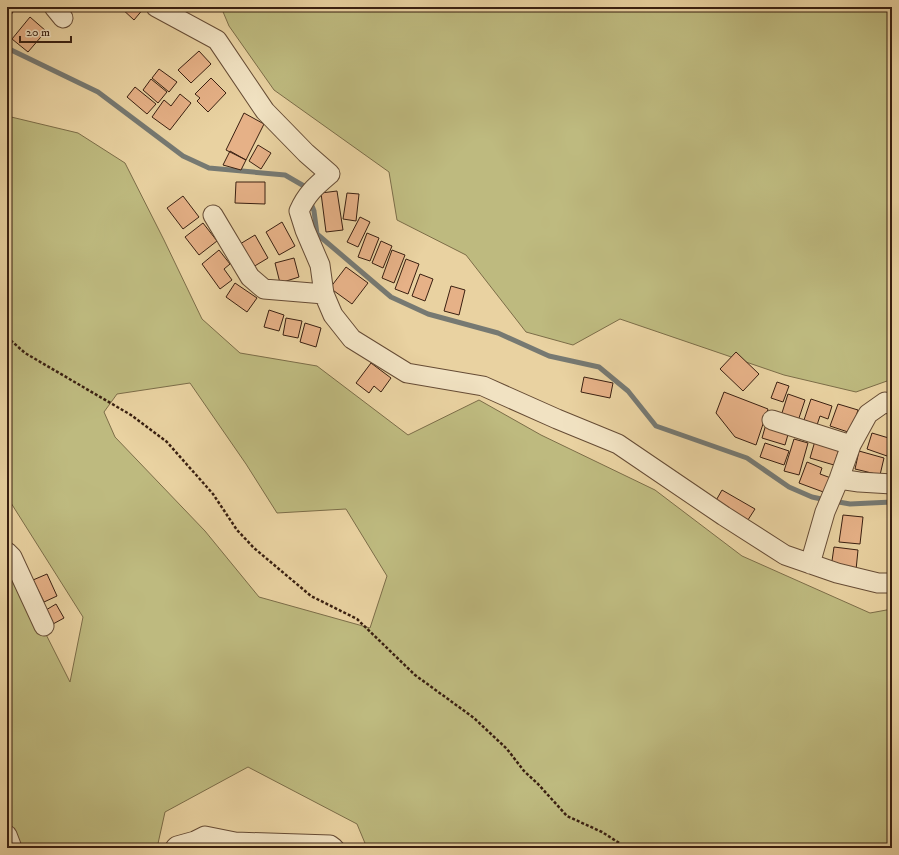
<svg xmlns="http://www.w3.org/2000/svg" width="899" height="855" viewBox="0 0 899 855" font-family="'IM FELL DW Pica',serif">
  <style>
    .green { fill: #beba7f; stroke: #7c6d48; fill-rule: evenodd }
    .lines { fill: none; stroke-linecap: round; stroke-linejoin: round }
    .stream { stroke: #767972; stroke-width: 5 }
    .building { fill: #e6b187; stroke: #3a2011 }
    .minor-casing { stroke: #664c35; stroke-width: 21 }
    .path { stroke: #3a2011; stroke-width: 2.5; stroke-dasharray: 3 2; stroke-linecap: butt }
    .minor { stroke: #f1e2c2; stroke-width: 19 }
  </style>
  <rect width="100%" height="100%" fill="#e9d2a1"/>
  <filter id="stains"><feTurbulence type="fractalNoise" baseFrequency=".005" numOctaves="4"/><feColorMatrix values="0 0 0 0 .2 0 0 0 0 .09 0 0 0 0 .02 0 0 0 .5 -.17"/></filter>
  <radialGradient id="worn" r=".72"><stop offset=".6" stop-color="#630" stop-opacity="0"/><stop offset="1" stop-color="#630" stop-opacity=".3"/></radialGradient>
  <path class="green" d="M221 7H892V383L887 381 856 392 784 375 620 319 573 345 526 332 466 255 397 220 389 172 274 90 229 26Z
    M7 116 78 133 125 163 164 240 202 319 240 353 317 366 408 435 479 400 541 435 655 490 742 556 870 613 892 609V848H367L357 824 248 767 165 812 157 848H7V562L11 565 70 682 83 617 11 503 7 499ZM190 383 246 464 277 513 346 509 387 576 370 628 259 597 205 531 115 437 104 412 117 394Z"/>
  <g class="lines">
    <path class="stream" d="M7 48 98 92 183 156 209 168 285 175 304 186 306 190
      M310 201 314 211 317 234 391 297 428 314 498 333 549 356 599 367 628 391 656 426 747 458 789 487 812 497 826 500
      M833 501 850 504 892 502"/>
  </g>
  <path class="building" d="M7 7 13 12 7 20Z
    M120 7H142L144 8 134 20Z
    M30 17 46 31 28 52 12 39Z
    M199 51 211 64 191 83 178 70Z
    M159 69 177 82 169 92 152 78Z
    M211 78 226 93 208 112 197 101 200 98 195 94Z
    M151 79 167 92 158 103 143 90Z
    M135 87 156 104 147 114 127 97Z
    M180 94 191 103 170 130 152 117 164 100 171 106Z
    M244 113 264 124 246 160 226 150Z
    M258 145 271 153 261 169 249 161Z
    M230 151 246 160 241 170 223 165Z
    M236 182H265V204L235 203Z
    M337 191 343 230 326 232 321 193Z
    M347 193 359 194 356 221 343 219Z
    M183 196 199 217 183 229 167 208Z
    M360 217 370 222 358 247 347 242Z
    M282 222 295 246 279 255 266 232Z
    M203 223 217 241 199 255 185 237Z
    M367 233 379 238 370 261 358 257Z
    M255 235 268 258 253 267 240 244Z
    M381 241 392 246 383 268 372 263Z
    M219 250 230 264 224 269 232 280 220 289 202 264Z
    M392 250 405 255 394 283 382 278Z
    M294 258 299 277 280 283 275 263Z
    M406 259 419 264 408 294 395 289Z
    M346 267 368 283 352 304 330 288Z
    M420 274 433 279 425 301 412 296Z
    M235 283 257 298 247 312 226 297Z
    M451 286 465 290 459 315 444 311Z
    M269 310 284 315 279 331 264 327Z
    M286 318 302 321 298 338 283 335Z
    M305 323 321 328 316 347 300 342Z
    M736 352 759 374 743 391 720 369Z
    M371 363 391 378 381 392 374 386 369 393 356 383Z
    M584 377 613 383 610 398 581 392Z
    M777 382 789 386 783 402 771 398Z
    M724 392 768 409 756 445 735 437 716 413Z
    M788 394 805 400 798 421 781 416Z
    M811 399 832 406 828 419 820 416 817 425 804 420Z
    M838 404 858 410 851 433 830 426Z
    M766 424 789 431 785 445 762 438Z
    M872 433 892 439 887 456 867 449Z
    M794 439 808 443 799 475 784 471Z
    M815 441 839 449 834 465 810 458Z
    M765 443 789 451 784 465 760 457Z
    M859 451 884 458 880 475 855 469Z
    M807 462 822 468 820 474 831 478 826 493 799 483Z
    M722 490 755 509 746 523 714 504Z
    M843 515 863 517 860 544 839 542Z
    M834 547 858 550 856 570 831 568Z
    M47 574 57 596 44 602 33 580Z
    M56 604 64 618 53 624 46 610Z"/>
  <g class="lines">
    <defs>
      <path id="minor" d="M54 7 63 18
        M156 7 217 40 265 111 306 153 330 174C316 186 307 193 299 211L305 230 320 265 324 294 333 315 352 339 407 373 483 386 557 419 618 444 724 516 785 555 837 573 878 583H892
        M213 215 250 277 264 289 324 294
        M772 420 851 445
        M839 479 859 482 892 484
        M7 552 12 557 44 626
        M810 564 825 512 839 479 851 445 868 414 885 402 892 405
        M7 835 12 848
        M175 848 177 846 195 841 205 836 235 842 330 845 334 848"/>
    </defs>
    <use href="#minor" class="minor-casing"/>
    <path class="path" d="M7 337 25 353 131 415 167 442 213 494 237 530 254 548 311 596 357 619 415 675 474 718 507 749 524 771 538 784 567 816 602 832 627 848"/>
    <use href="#minor" class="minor"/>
  </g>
  <rect width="899" height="855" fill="none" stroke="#e9d2a1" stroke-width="24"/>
  <rect x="8" y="8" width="883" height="839" fill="none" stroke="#3a2011" stroke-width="2"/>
  <rect x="12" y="12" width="875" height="831" fill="none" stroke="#3a2011"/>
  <path d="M20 36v6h51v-6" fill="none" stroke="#3a2011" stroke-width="2"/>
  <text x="26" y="36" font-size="12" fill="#3a2011" stroke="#f1e2c2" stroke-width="3" paint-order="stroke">20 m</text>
  <rect width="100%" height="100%" filter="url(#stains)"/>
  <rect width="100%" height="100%" fill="url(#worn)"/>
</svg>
